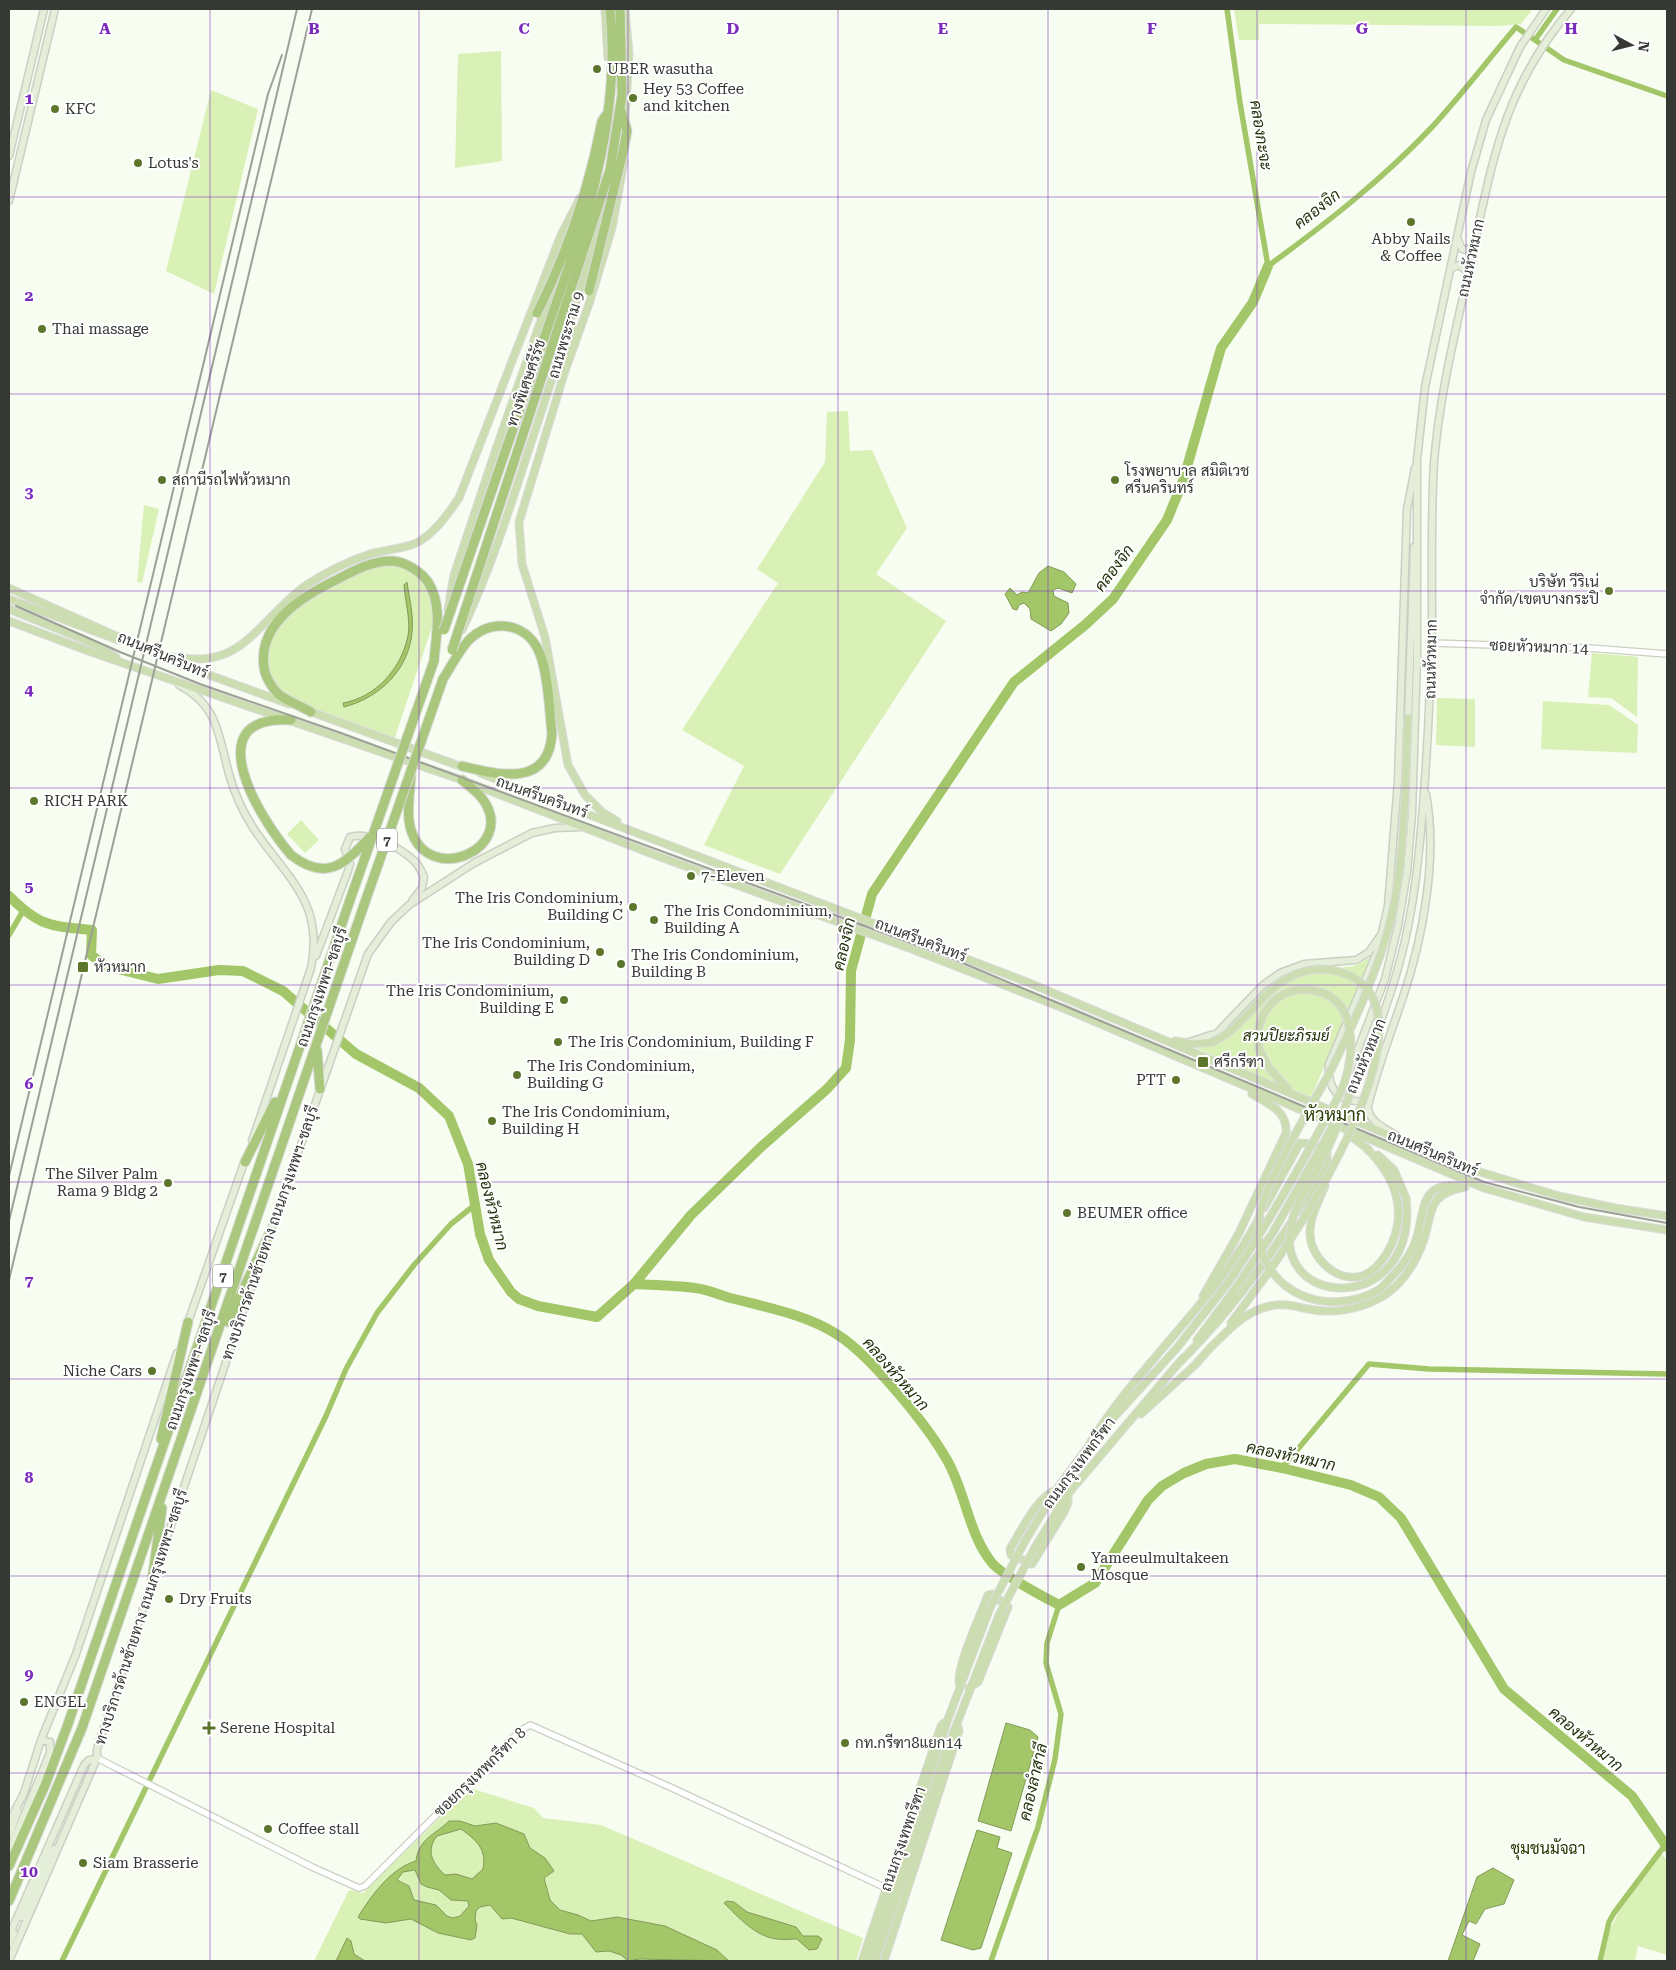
<svg xmlns="http://www.w3.org/2000/svg" width="1676" height="1970" viewBox="0 0 1676 1970" font-family="'Roboto Serif',Sarabun,serif">
  <style>
    .green { fill: #d9f1b7 }
    .water { fill: #a2c668; stroke: #829b58; fill-rule: evenodd }
    .lines { fill: none; stroke-linecap: round; stroke-linejoin: round }
    .canal { stroke: #a2c668; stroke-width: 5.5 }
    .river { stroke: #a2c668; stroke-width: 10 }
    .tertiary-casing { stroke: #cad0c4; stroke-width: 8 }
    .secondary-casing { stroke: #cad0c4; stroke-width: 9 }
    .primary-casing { stroke: #dbdbda; stroke-width: 9 }
    .motorway-casing { stroke: #dbdbda; stroke-width: 11 }
    .tertiary { stroke: #fff; stroke-width: 5.5 }
    .secondary { stroke: #e5eed8; stroke-width: 6 }
    .primary { stroke: #cbddb1; stroke-width: 7 }
    .motorway { stroke: #a9c77d; stroke-width: 9 }
    .rail { stroke: #9ca097; stroke-width: 2 }
    .primary-bridge-casing { stroke: #dbdbda; stroke-width: 9; stroke-linecap: butt }
    .motorway-bridge-casing { stroke: #dbdbda; stroke-width: 11; stroke-linecap: butt }
    .primary-bridge { stroke: #cbddb1; stroke-width: 7 }
    .motorway-bridge { stroke: #a9c77d; stroke-width: 9 }
    .grid { fill: none; stroke: #7b2cbf; stroke-width: 1; stroke-opacity: 0.55 }
    .poi-dot { fill: #5c772b; stroke: #fff; stroke-width: 2 }
    .labels { text-anchor: middle; dominant-baseline: central; stroke-width: 4; stroke-linejoin: round; paint-order: stroke }
    .shield { fill: #fff; stroke: #727471; stroke-width: 1 }
    .shield-label { font-size: 14px; font-weight: bold; fill: #363834 }
    .poi-label { font-size: 15px; fill: #363834; stroke: #fff; text-anchor: start }
    .street-label { font-size: 15px; fill: #363834; stroke: #fff }
    .park-label { font-size: 15px; font-style: italic; fill: #223008; stroke: #fff }
    .water-label { font-size: 16px; font-style: italic; fill: #24320b; stroke: #fff }
    .neighbourhood-label { font-size: 16px; fill: #283901; stroke: #fff }
    .quarter-label { font-size: 18px; fill: #283901; stroke: #fff }
    .grid-label { font-size: 16px; text-anchor: middle; font-weight: bold; fill: #7b2cbf; stroke: #fff; stroke-width: 4; stroke-linejoin: round; paint-order: stroke }
  </style>
  <rect width="100%" height="100%" fill="#f7fdf0"/>
  <path class="green" d="M1234 9H1533L1521 24 1497 26 1259 24V40H1239Z
    M501 51 502 161 455 168 458 54Z
    M211 90 258 109 214 294 166 271Z
    M848 411 850 451 872 450 907 528 876 574 946 621 780 874 704 845 744 766 682 730 778 583 757 569 825 462 827 412Z
    M144 505 159 509 142 583 137 582Z
    M393 561 428 582 437 612 393 743 280 695 262 658 271 629 315 590 360 568Z
    M1592 653 1638 657 1637 717 1611 698 1588 697Z
    M1437 698 1475 699V747L1436 745Z
    M1543 701 1609 705 1638 725 1637 753 1541 749Z
    M301 820 319 840 305 853 287 834Z
    M1370 957 1353 1002 1310 1099 1196 1048 1195 1042C1230 1038 1246 1002 1272 982 1297 964 1325 971 1353 966 1359 965 1365 960 1370 957Z
    M470 1788 534 1808 543 1818 601 1825 863 1938 856 1961H314L349 1890 363 1893Z
    M1661 1853 1667 1860V1955L1638 1946 1635 1961H1603L1609 1932 1619 1911Z"/>
  <path class="water" d="M1048 566 1064 572 1076 584 1072 593 1058 588 1053 590 1054 596 1068 603 1069 613 1061 624 1051 631 1031 619 1030 609 1024 603 1019 605 1017 610 1013 609 1005 594 1010 588 1017 595 1022 592 1028 593 1039 573Z
    M407 582C409 597 414 616 412 632 409 670 379 698 344 707L343 703C376 697 401 669 408 636 411 621 405 601 404 585Z
    M1006 1723 1030 1730 1038 1737 1011 1831 978 1821Z
    M449 1821H460L475 1826 496 1823 524 1834 530 1848 545 1858 554 1871 544 1878 550 1900 560 1910 578 1915 591 1921 617 1917 665 1926 717 1950 729 1961 640 1959 628 1961 621 1955 609 1951 596 1952 582 1934H570L511 1918 502 1919 490 1905 480 1907 476 1911 475 1920 477 1925 475 1938 471 1940 438 1933 411 1919 386 1923 360 1919 358 1917C371 1896 391 1868 416 1861 419 1838 435 1835 449 1821ZM461 1829C476 1840 487 1849 483 1869L472 1879 456 1874 445 1875C433 1864 425 1851 437 1836ZM415 1870 421 1884 427 1887 439 1890 451 1900 468 1901 469 1906 460 1916 453 1918 447 1916 436 1905 414 1900 409 1886 397 1880 403 1872Z
    M977 1830 1000 1837 997 1848 1012 1853 981 1948 973 1950 941 1940Z
    M1493 1868 1514 1880 1504 1904 1485 1909 1476 1924 1469 1921 1462 1935 1480 1944 1473 1961H1448L1477 1877Z
    M727 1901 734 1902 747 1912 796 1927 803 1936H818L822 1939 817 1949 809 1950 797 1939C790 1939 784 1940 777 1939 756 1937 738 1917 724 1903Z
    M347 1938 351 1941 354 1954 365 1961H336Z"/>
  <g class="lines">
    <path class="canal" d="M1227 9 1240 103 1268 266C1327 223 1383 179 1433 126 1462 94 1488 60 1516 27L1564 60 1667 96
      M1535 40 1557 9
      M9 935 23 911
      M1282 1468 1369 1364 1429 1369 1667 1374
      M62 1961 326 1416 346 1369 377 1313 414 1265 451 1224 476 1204
      M991 1961 1038 1827 1055 1759 1061 1714 1046 1663 1047 1643 1059 1605
      M1600 1961 1609 1922 1614 1913 1665 1845"/>
    <path class="river" d="M9 896C40 927 51 926 92 930L91 955 106 966 158 979 219 970 243 971 283 991 356 1054 419 1088 449 1116 468 1164 480 1234 489 1260 511 1292 519 1299 538 1306 597 1317 634 1284 691 1215 761 1147 827 1089 846 1068 850 1040 851 971 872 894 1014 682 1085 625 1113 599 1167 520 1183 481 1221 348 1253 302 1268 266
      M634 1284C654 1285 675 1285 695 1288 706 1289 717 1294 727 1297 764 1307 806 1314 838 1335 871 1356 927 1425 947 1460 966 1493 968 1533 992 1563 1002 1575 1044 1597 1059 1605L1095 1583 1148 1500 1162 1486 1184 1473 1206 1464 1235 1459 1282 1468 1351 1485 1379 1497 1401 1518 1504 1689 1632 1796 1667 1847"/>
    <defs>
      <path id="tertiary" d="M1431 643 1589 648 1667 654
        M97 1758 312 1867 359 1888 365 1886 520 1731 530 1725 670 1787 886 1888"/>
      <path id="secondary" d="M9 156 44 9
        M9 201 55 9
        M1458 240 1462 249 1466 250 1474 246
        M1450 269 1459 265 1469 273
        M179 685C219 706 218 735 229 774 234 792 242 810 252 826 270 855 298 880 309 912 315 931 315 949 311 968L252 1141
        M1408 718 1414 547
        M316 956 348 871 350 864 345 849 350 837C367 831 398 847 411 858 418 863 421 870 424 877L422 888 412 901
        M1186 1043 1217 1033 1262 986 1280 973 1304 964 1356 960 1369 952 1380 936
        M1350 1070 1385 979 1398 926 1407 872 1412 814 1417 661V460L1425 387 1471 172 1486 120 1520 47 1546 9
        M1371 1093 1363 1101C1338 1103 1327 1088 1329 1064L1378 950 1388 906 1398 780 1407 509 1415 468
        M1350 1094C1371 1049 1389 1004 1401 957 1414 908 1419 857 1423 806 1428 742 1431 679 1432 615 1432 564 1431 513 1434 462 1440 389 1459 318 1474 246 1494 152 1507 84 1571 9
        M1397 1136C1385 1128 1368 1122 1368 1106 1377 1069 1391 1033 1403 997 1423 938 1438 856 1426 794
        M268 1238 368 954 391 922 409 905 474 863 532 833 555 828 581 827
        M187 1325 245 1160
        M157 1567 259 1264
        M9 1822 24 1793 41 1740 76 1654 177 1353
        M9 1836 18 1811
        M9 1852 50 1753V1742L41 1740
        M22 1917 54 1849
        M9 1936 84 1765 89 1760 97 1758
        M9 1945 14 1933
        M9 1961 97 1758V1749L153 1579"/>
      <path id="primary" d="M605 9 608 58
        M625 121 629 54 625 9
        M568 356 573 327
        M9 588 179 664 289 704
        M9 599 118 640
        M9 609 85 640 116 657
        M448 610 454 575 495 452 541 320 568 254
        M9 621 91 652 462 780 655 855 909 948 1063 1008 1484 1188 1584 1217 1667 1230
        M462 630C489 573 508 514 527 455 556 369 582 283 608 197
        M171 657C190 660 210 661 227 653 256 640 280 602 308 584 327 572 349 561 370 554 384 550 401 549 414 544 434 535 447 515 459 498L561 235 580 198
        M306 710 465 768
        M480 773 1027 982 1467 1168 1559 1196 1615 1208 1667 1216
        M617 821 602 812 585 795 568 765 545 637 522 564 519 522 565 371 590 301 612 228 624 161
        M1175 1041 1192 1044 1212 1042
        M1259 1049 1269 1068 1288 1089
        M1348 1134 1369 1150
        M1378 1155 1394 1170 1406 1198
        M1325 1186C1319 1200 1310 1216 1310 1233 1310 1257 1336 1283 1362 1276 1373 1272 1381 1263 1387 1253 1410 1214 1396 1176 1365 1147
        M1264 1208 1300 1143 1313 1144 1327 1151V1165L1297 1212
        M1379 1290C1393 1276 1406 1263 1414 1245 1426 1218 1416 1178 1462 1187
        M1203 1296 1239 1233 1286 1133C1288 1111 1268 1104 1252 1094
        M1231 1323 1265 1277
        M1197 1340 1233 1292
        M1209 1349C1225 1334 1239 1317 1260 1309 1286 1299 1300 1310 1324 1311 1346 1312 1372 1305 1389 1292 1404 1281 1417 1260 1423 1242 1434 1211 1425 1195 1465 1187
        M1181 1361C1223 1319 1260 1271 1292 1221
        M1141 1414 1195 1365 1211 1347
        M1107 1425 1176 1349 1225 1287
        M1090 1443C1140 1363 1215 1302 1259 1218
        M1056 1490C1038 1495 1020 1533 1010 1549L1011 1555 1032 1564 1064 1512 1068 1503V1496
        M1025 1541 1056 1490 1093 1440
        M1034 1549 1067 1495 1183 1358
        M960 1686C953 1673 982 1612 988 1595L992 1594 1008 1607 978 1682 969 1688
        M862 1961 941 1726 944 1723
        M869 1961 948 1719 990 1608
        M875 1961 946 1752 999 1615
        M884 1961 959 1731 957 1723"/>
      <path id="motorway" d="M443 679C451 667 460 648 471 638 496 616 531 625 541 657 549 680 549 709 552 733 549 788 498 775 462 766
        M311 712C302 707 290 702 281 696 273 690 265 677 264 667 258 624 301 597 336 580 353 571 373 560 393 561 406 562 421 572 428 582 443 605 436 636 434 661
        M291 720C195 714 260 819 291 855
        M411 775C410 792 406 814 411 830 429 887 516 849 484 801 479 793 469 786 462 780
        M317 1050 320 1089
        M245 1162 275 1102
        M228 1322 269 1234
        M161 1439 188 1322
        M152 1581 162 1508
        M9 1866 46 1783 68 1724 350 900
        M9 1901 82 1728 364 905"/>
    </defs>
    <use href="#tertiary" class="tertiary-casing"/>
    <use href="#secondary" class="secondary-casing"/>
    <use href="#primary" class="primary-casing"/>
    <use href="#motorway" class="motorway-casing"/>
    <use href="#tertiary" class="tertiary"/>
    <use href="#secondary" class="secondary"/>
    <use href="#primary" class="primary"/>
    <use href="#motorway" class="motorway"/>
    <path class="rail" d="M16 606 120 652 200 684 341 733 946 956 1484 1182 1579 1207 1667 1223
      M9 1176 268 94 282 55
      M9 1221 297 9
      M9 1280 312 9"/>
    <defs>
      <path id="primary-bridge" d="M1212 1042C1251 1025 1265 977 1311 970 1329 967 1348 972 1361 983 1425 1036 1300 1228 1265 1277
        M1350 1094C1341 1118 1332 1142 1320 1164 1310 1184 1295 1204 1291 1226 1274 1311 1419 1315 1406 1198
        M1225 1287C1257 1241 1285 1193 1312 1144 1322 1125 1336 1104 1344 1084 1355 1053 1357 999 1316 991 1300 987 1282 991 1271 1004 1259 1017 1256 1032 1259 1049
        M1379 1290C1328 1318 1263 1295 1258 1232 1255 1192 1315 1103 1334 1064 1352 1027 1369 989 1382 950 1407 876 1404 794 1408 718
        M1233 1292 1272 1234 1332 1128
        M990 1608 1025 1541
        M999 1615 1034 1549"/>
      <path id="motorway-bridge" d="M589 291 622 156 627 131 622 113
        M537 313C568 252 589 188 602 121L607 114
        M444 630 588 210C606 143 617 78 610 9
        M452 650 610 170 622 95 620 9
        M291 855C326 882 344 865 370 837
        M350 900 434 661
        M364 905 443 679"/>
    </defs>
    <use href="#primary-bridge" class="primary-bridge-casing"/>
    <use href="#motorway-bridge" class="motorway-bridge-casing"/>
    <use href="#primary-bridge" class="primary-bridge"/>
    <use href="#motorway-bridge" class="motorway-bridge"/>
  </g>
  <path class="grid" d="M210 9V1961M419 9V1961M628 9V1961M838 9V1961M1048 9V1961M1257 9V1961M1466 9V1961M9 197H1667M9 394H1667M9 591H1667M9 788H1667M9 985H1667M9 1182H1667M9 1379H1667M9 1576H1667M9 1773H1667"/>
  <g class="poi-dot">
    <circle cx="597" cy="69" r="5"/>
    <circle cx="633" cy="98" r="5"/>
    <circle cx="55" cy="109" r="5"/>
    <circle cx="138" cy="163" r="5"/>
    <circle cx="1411" cy="222" r="5"/>
    <circle cx="42" cy="329" r="5"/>
    <circle cx="162" cy="480" r="5"/>
    <circle cx="1115" cy="480" r="5"/>
    <circle cx="1609" cy="591" r="5"/>
    <circle cx="34" cy="801" r="5"/>
    <circle cx="691" cy="876" r="5"/>
    <circle cx="633" cy="907" r="5"/>
    <circle cx="654" cy="920" r="5"/>
    <circle cx="600" cy="952" r="5"/>
    <circle cx="621" cy="964" r="5"/>
    <rect x="77" y="961" width="12" height="12" rx="2.5"/>
    <circle cx="564" cy="1000" r="5"/>
    <circle cx="558" cy="1042" r="5"/>
    <rect x="1197" y="1056" width="12" height="12" rx="2.5"/>
    <circle cx="517" cy="1075" r="5"/>
    <circle cx="1176" cy="1080" r="5"/>
    <circle cx="492" cy="1121" r="5"/>
    <circle cx="168" cy="1183" r="5"/>
    <circle cx="1067" cy="1213" r="5"/>
    <circle cx="152" cy="1371" r="5"/>
    <circle cx="1081" cy="1567" r="5"/>
    <circle cx="169" cy="1599" r="5"/>
    <circle cx="24" cy="1702" r="5"/>
    <path d="M206.5 1720.5h5v5h5v5h-5v5h-5v-5h-5v-5h5z"/>
    <circle cx="845" cy="1743" r="5"/>
    <circle cx="268" cy="1829" r="5"/>
    <circle cx="83" cy="1863" r="5"/>
  </g>
  <g class="labels">
    <g class="shield">
      <rect x="377" y="828.5" width="20" height="23" rx="4"/>
      <rect x="213" y="1264.5" width="20" height="23" rx="4"/>
    </g>
    <g class="shield-label">
      <text x="387" y="840">7</text>
      <text x="223" y="1276">7</text>
    </g>
    <g class="poi-label">
      <text x="607" y="69">UBER wasutha</text>
      <text x="643" y="89">Hey 53 Coffee<tspan x="643" dy="17">and kitchen</tspan></text>
      <text x="65" y="109">KFC</text>
      <text x="148" y="163">Lotus's</text>
      <text x="1411" y="239" text-anchor="middle">Abby Nails<tspan x="1411" dy="17">&amp; Coffee</tspan></text>
      <text x="52" y="329">Thai massage</text>
      <text x="1125" y="471">โรงพยาบาล สมิติเวช<tspan x="1125" dy="17">ศรีนครินทร์</tspan></text>
      <text x="172" y="480">สถานีรถไฟหัวหมาก</text>
      <text x="1599" y="582" text-anchor="end">บริษัท วีริเน่<tspan x="1599" dy="17">จำกัด/เขตบางกระปิ</tspan></text>
      <text x="44" y="801">RICH PARK</text>
      <text x="701" y="876">7-Eleven</text>
      <text x="623" y="898" text-anchor="end">The Iris Condominium,<tspan x="623" dy="17">Building C</tspan></text>
      <text x="664" y="911">The Iris Condominium,<tspan x="664" dy="17">Building A</tspan></text>
      <text x="590" y="943" text-anchor="end">The Iris Condominium,<tspan x="590" dy="17">Building D</tspan></text>
      <text x="631" y="955">The Iris Condominium,<tspan x="631" dy="17">Building B</tspan></text>
      <text x="94" y="967">หัวหมาก</text>
      <text x="554" y="991" text-anchor="end">The Iris Condominium,<tspan x="554" dy="17">Building E</tspan></text>
      <text x="568" y="1042">The Iris Condominium, Building F</text>
      <text x="1214" y="1062">ศรีกรีฑา</text>
      <text x="527" y="1066">The Iris Condominium,<tspan x="527" dy="17">Building G</tspan></text>
      <text x="1166" y="1080" text-anchor="end">PTT</text>
      <text x="502" y="1112">The Iris Condominium,<tspan x="502" dy="17">Building H</tspan></text>
      <text x="158" y="1174" text-anchor="end">The Silver Palm<tspan x="158" dy="17">Rama 9 Bldg 2</tspan></text>
      <text x="1077" y="1213">BEUMER office</text>
      <text x="142" y="1371" text-anchor="end">Niche Cars</text>
      <text x="1091" y="1558">Yameeulmultakeen<tspan x="1091" dy="17">Mosque</tspan></text>
      <text x="179" y="1599">Dry Fruits</text>
      <text x="34" y="1702">ENGEL</text>
      <text x="220" y="1728">Serene Hospital</text>
      <text x="855" y="1743">กท.กรีฑา8แยก14</text>
      <text x="278" y="1829">Coffee stall</text>
      <text x="93" y="1863">Siam Brasserie</text>
    </g>
    <g class="street-label">
      <text transform="translate(1471 258) rotate(-78)">ถนนหัวหมาก</text>
      <text transform="translate(566 335) rotate(-73)">ถนนพระราม 9</text>
      <text transform="translate(526 383) rotate(-71)">ทางพิเศษศรีรัช</text>
      <text transform="translate(1539 647) rotate(2)">ซอยหัวหมาก 14</text>
      <text transform="translate(163 655) rotate(23)">ถนนศรีนครินทร์</text>
      <text transform="translate(1431 659) rotate(-89)">ถนนหัวหมาก</text>
      <text transform="translate(542 797) rotate(20)">ถนนศรีนครินทร์</text>
      <text transform="translate(921 940) rotate(21)">ถนนศรีนครินทร์</text>
      <text transform="translate(322 987) rotate(-71)">ถนนกรุงเทพฯ-ชลบุรี</text>
      <text transform="translate(1366 1056) rotate(-67)">ถนนหัวหมาก</text>
      <text transform="translate(1433 1153) rotate(23)">ถนนศรีนครินทร์</text>
      <text transform="translate(270 1233) rotate(-71)">ทางบริการด้านซ้ายทาง ถนนกรุงเทพฯ-ชลบุรี</text>
      <text transform="translate(191 1370) rotate(-71)">ถนนกรุงเทพฯ-ชลบุรี</text>
      <text transform="translate(1079 1463) rotate(-53)">ถนนกรุงเทพกรีฑา</text>
      <text transform="translate(141 1617) rotate(-72)">ทางบริการด้านซ้ายทาง ถนนกรุงเทพฯ-ชลบุรี</text>
      <text transform="translate(480 1772) rotate(-44)">ซอยกรุงเทพกรีฑา 8</text>
      <text transform="translate(903 1839) rotate(-71)">ถนนกรุงเทพกรีฑา</text>
    </g>
    <g class="park-label">
      <text x="1286" y="1036">สวนปิยะภิรมย์</text>
    </g>
    <g class="water-label">
      <text transform="translate(1261 135) rotate(81)">คลองกะจะ</text>
      <text transform="translate(1317 209) rotate(-38)">คลองจิก</text>
      <text transform="translate(1114 568) rotate(-53)">คลองจิก</text>
      <text transform="translate(844 944) rotate(-77)">คลองจิก</text>
      <text transform="translate(492 1206) rotate(76)">คลองหัวหมาก</text>
      <text transform="translate(896 1374) rotate(49)">คลองหัวหมาก</text>
      <text transform="translate(1291 1456) rotate(12)">คลองหัวหมาก</text>
      <text transform="translate(1586 1739) rotate(40)">คลองหัวหมาก</text>
      <text transform="translate(1033 1782) rotate(-77)">คลองลำสาลี</text>
    </g>
    <g class="neighbourhood-label">
      <text x="1548" y="1848">ชุมชนมัจฉา</text>
    </g>
    <g class="quarter-label">
      <text x="1335" y="1114">หัวหมาก</text>
    </g>
  </g>
  <g class="grid-label">
    <text x="105" y="34">A</text>
    <text x="314" y="34">B</text>
    <text x="524" y="34">C</text>
    <text x="733" y="34">D</text>
    <text x="943" y="34">E</text>
    <text x="1152" y="34">F</text>
    <text x="1362" y="34">G</text>
    <text x="1571" y="34">H</text>
    <text x="29" y="104">1</text>
    <text x="29" y="301">2</text>
    <text x="29" y="498">3</text>
    <text x="29" y="695">4</text>
    <text x="29" y="892">5</text>
    <text x="29" y="1089">6</text>
    <text x="29" y="1286">7</text>
    <text x="29" y="1483">8</text>
    <text x="29" y="1680">9</text>
    <text x="29" y="1877">10</text>
  </g>
  <rect width="1676" height="1970" fill="none" stroke="#363834" stroke-width="20"/>
  <g transform="translate(1631 45) rotate(97)" stroke="#ffffff" stroke-width="4" paint-order="stroke">
  <path d="M0-4L9 19L0 12L-9 19Z" fill="#363834"/>
  <text y="-8" font-size="14" font-weight="bold" text-anchor="middle" fill="#363834">N</text>
  </g>
</svg>
